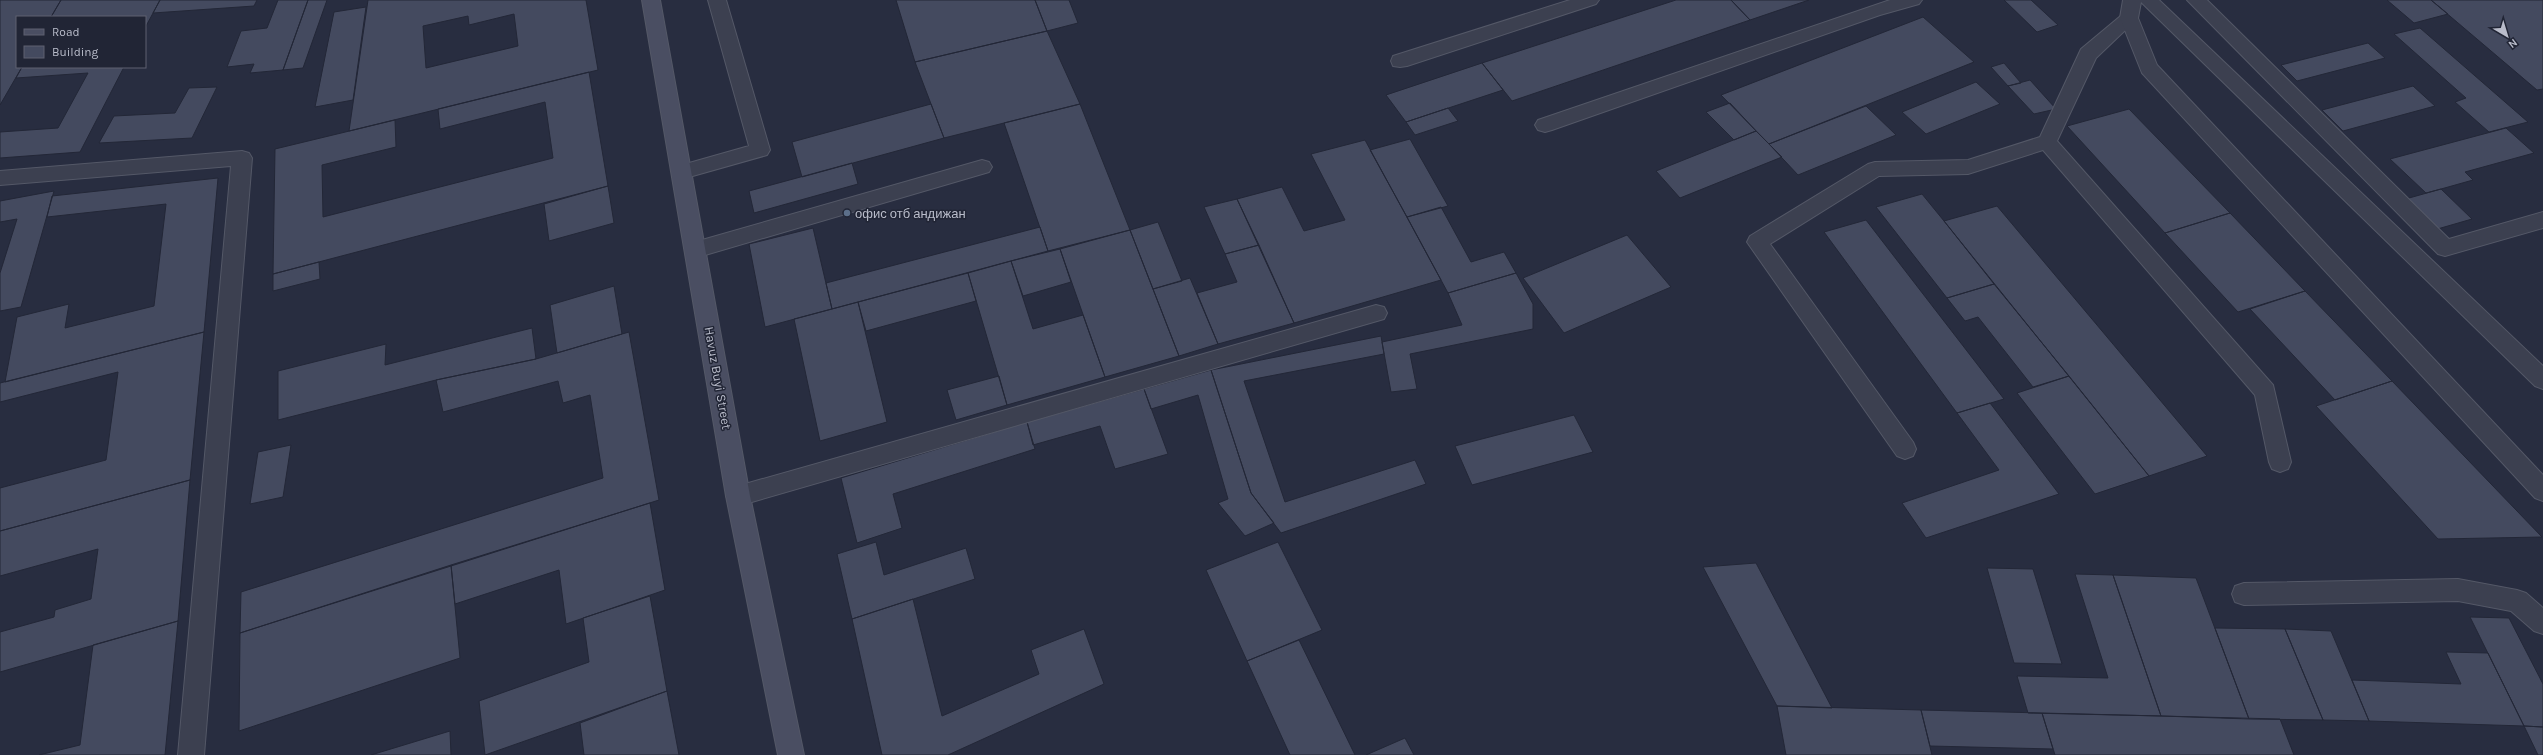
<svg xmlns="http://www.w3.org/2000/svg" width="2543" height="755" viewBox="0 0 2543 755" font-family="Karla,sans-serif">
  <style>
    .building { fill: #444a5f; stroke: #232737; fill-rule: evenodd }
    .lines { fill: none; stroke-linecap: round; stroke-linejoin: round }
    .lane-casing { stroke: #545867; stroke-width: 2 }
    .street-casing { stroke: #545867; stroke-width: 2 }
    .secondary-casing { stroke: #545867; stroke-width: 2 }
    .lane { fill: #3c4050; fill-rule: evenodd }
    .street { fill: #3c4050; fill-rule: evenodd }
    .secondary { fill: #4a4e62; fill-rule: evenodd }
    .service-dot { fill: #5c6f8a; stroke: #212535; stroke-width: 1.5 }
    .labels { text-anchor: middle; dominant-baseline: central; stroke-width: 3; stroke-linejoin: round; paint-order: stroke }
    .poi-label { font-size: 13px; fill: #b9bcca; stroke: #212535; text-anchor: start }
    .street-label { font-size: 13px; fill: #b9bcca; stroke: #212535 }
  </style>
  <rect width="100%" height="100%" fill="#282d40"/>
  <path class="building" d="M0 0H61L51 17H17V67H22L0 105Z
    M61 0H160L145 28V17H51Z
    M160 0H257L254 6 153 13Z
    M278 0H308L283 70 250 73 254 64 227 67 241 31 267 28Z
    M308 0H327L303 68 283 70Z
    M368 0H586L598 70 349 131ZM514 14 518 46 426 68 423 26 468 16 469 25Z
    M896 0H1035L1047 31 915 62Z
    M1035 0H1069L1078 23 1047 31Z
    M1676 0H1731L1750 20 1512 101 1482 63Z
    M1731 0H1809L1750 20Z
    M2004 0H2031L2058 25 2037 32Z
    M2387 0H2431L2448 14 2414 23Z
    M2431 0H2543V89L2537 90Z
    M366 7 353 100 315 107 334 12Z
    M1923 17 1974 62 1769 144 1721 95Z
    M2420 28 2528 122 2489 132 2455 102 2466 98 2394 34Z
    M1047 31 1080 104 944 138 915 62Z
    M2368 43 2385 58 2297 81 2281 65Z
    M1482 63 1503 90 1406 122 1386 95Z
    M2004 63 2021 83 2008 86 1991 67Z
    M22 67H124L80 152 0 158V132L58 128 88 73 16 78Z
    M589 72 608 186 273 274 275 149 395 120 396 147 322 165 323 217 553 158 545 102 440 129 438 109Z
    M2030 80 2056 109 2034 114 2008 86Z
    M1976 82 2000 104 1926 134 1902 112Z
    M2413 86 2435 106 2343 131 2322 110Z
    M217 87 192 138 99 143 114 116 175 113 189 88Z
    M1730 103 1756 131 1734 140 1706 112Z
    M931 104 944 138 802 177 792 142Z
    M1080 104 1130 230 1048 251 1004 123Z
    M1866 106 1896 135 1798 175 1769 144Z
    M1448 108 1458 121 1415 135 1406 122Z
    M2129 109 2230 213 2165 233 2067 126Z
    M2506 128 2534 153 2465 172 2473 180 2441 189 2426 193 2390 159Z
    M1756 131 1782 157 1680 198 1656 171Z
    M1410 139 1448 206 1407 217 1370 150Z
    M1365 140 1441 280 1294 323 1237 199 1282 187 1304 231 1345 220 1311 154Z
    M852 163 858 184 754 213 749 191Z
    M218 178 204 332 5 382 17 317 69 304 65 328 154 306 166 204 47 217 52 196Z
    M608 186 614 223 549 241 544 204Z
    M2441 189 2472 219 2434 230 2402 200Z
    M54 191 21 307 0 311V273L17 219 0 222V201Z
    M1922 194 1944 221 1994 284 1947 298 1876 207Z
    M1237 199 1259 245 1225 254 1204 207Z
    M1997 206 2207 456 2149 476 1944 221Z
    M1441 207 1471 262 1504 252 1516 273 1448 293 1407 217Z
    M2230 213 2305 291 2238 312 2165 233Z
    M1866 220 2004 399 1957 413 1824 232Z
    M1158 222 1182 281 1153 289 1130 230Z
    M1040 227 1048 251 832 309 826 283Z
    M813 228 832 309 765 327 749 244Z
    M1130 230 1179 356 1105 377 1060 249Z
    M1627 235 1671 287 1564 333 1523 278Z
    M1259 245 1294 323 1218 344 1197 293 1237 282 1225 254Z
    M1060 249 1071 282 1023 296 1011 261Z
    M1011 261 1033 329 1083 315 1105 377 1007 405 968 273Z
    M319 262 320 279 273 291V274Z
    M968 273 976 301 866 331 858 302Z
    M1516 273 1533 304V329L1410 354 1417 389 1391 392 1382 342 1462 325 1448 293Z
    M1190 278 1218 344 1179 356 1153 289Z
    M1994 284 2069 376 2033 387 1978 317 1965 321 1947 298Z
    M614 286 622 334 557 353 550 305Z
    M2305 291 2392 381 2335 400 2250 309Z
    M858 302 887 422 820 441 794 319Z
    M532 328 536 359 436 380 278 420V371L386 344 385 365Z
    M204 332 190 480 0 531V488L106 460 118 372 0 402V383Z
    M629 332 659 500 240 633 241 592 603 478 590 395 563 403 558 381 443 412 436 380 536 359Z
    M1381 336 1384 354 1244 381 1285 502 1415 460 1426 484 1281 533 1251 493 1211 370Z
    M1211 370 1251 493 1274 523 1245 536 1218 503 1228 499 1198 395 1151 409 1144 389Z
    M999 376 1007 405 956 420 947 390Z
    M2069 376 2149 476 2095 494 2017 393Z
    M2392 381 2542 537 2438 539 2316 406Z
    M1144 389 1168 454 1115 469 1100 426 1033 445 1027 422Z
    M1990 403 2059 494 1926 538 1902 503 1999 470 1957 413Z
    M1574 415 1593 452 1472 485 1455 446Z
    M1027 422 1035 449 893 494 902 528 857 543 841 478Z
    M291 445 283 497 250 504 258 452Z
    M190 480 178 621 0 672V632L54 617 55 610 91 599 98 549 0 576V531Z
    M650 503 665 590 566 624 559 570 455 604 451 565Z
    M876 542 884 575 966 548 975 579 852 619 837 554Z
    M1278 542 1322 630 1247 661 1206 570Z
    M1756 563 1832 708 1777 706 1703 567Z
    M451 565 460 658 239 731 240 633Z
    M1987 568 2033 569 2062 664 2014 663Z
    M2075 574 2113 575 2161 716 2028 713 2017 676 2108 678Z
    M2113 575 2196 578 2249 719 2161 716Z
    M650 596 667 691 485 755 479 701 589 662 583 618Z
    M913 599 942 716 1039 674 1031 650 1084 629 1104 684 948 755H882L852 619Z
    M2470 617 2509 618 2543 684V727L2524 726Z
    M178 621 165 755H39L80 745 93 645Z
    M2215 628 2285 629 2323 720 2249 719Z
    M2285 629 2331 631 2369 721 2323 720Z
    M1299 640 1355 755H1290L1247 661Z
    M2446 652 2488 653 2524 726 2369 721 2352 680 2461 684Z
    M667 691 679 755H584L580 723Z
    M1777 706 1921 710 1932 755H1786Z
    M1921 710 2042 713 2053 749 1930 746Z
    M2042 713 2280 719 2294 755H2055Z
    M2524 726 2543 727V755H2538Z
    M450 731 451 755H371Z
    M1405 738 1414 755H1366Z"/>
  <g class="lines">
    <defs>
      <path id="lane" d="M708 0H726L770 150 767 155 682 179 675 177 672 172 675 167 749 146Z
        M1570 0H1599L1596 4 1407 66 1400 67 1393 66 1391 61 1393 56Z
        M1890 0H1922L1919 4 1880 15 1552 130 1545 132 1538 130 1535 125 1538 120Z
        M2187 0H2207L2449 239 2543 212V228L2445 256 2438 254Z
        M2129 12 2135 14 2138 18 2096 58 2057 141 2273 385 2291 462 2288 469 2280 472 2272 469 2269 462 2255 395 2043 150 1968 174 1879 176 1770 244 1913 442 1916 449 1913 456 1905 459 1897 456 1747 242 1750 236 1868 164 1875 162 1968 160 2040 137 2081 49 2123 14Z
        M982 160 989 162 992 167 989 172 695 258 688 256 685 250 688 244Z
        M1376 305 1384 307 1387 313 1384 319 738 506 730 503 726 496 730 489 738 486Z
        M2458 579 2517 590 2526 593 2543 608V634L2534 631 2511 611 2458 601 2244 605 2235 602 2232 594 2235 586 2244 583Z"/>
      <path id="street" d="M2123 0H2159L2543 366V389L2535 386 2141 2 2138 18 2157 65 2543 475V501L2535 498 2142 73 2120 18Z
        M242 151 249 153 252 158 204 755H178L231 166 0 185V171Z"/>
      <path id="secondary" d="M642 0H660L750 496 804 755H778L726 496Z"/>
    </defs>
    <use href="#lane" class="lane-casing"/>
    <use href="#street" class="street-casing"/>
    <use href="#secondary" class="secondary-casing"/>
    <use href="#lane" class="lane"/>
    <use href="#street" class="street"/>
    <use href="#secondary" class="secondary"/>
  </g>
  <circle class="service-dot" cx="847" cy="213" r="4"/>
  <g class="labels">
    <g class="poi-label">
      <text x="855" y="213">офис отб андижан</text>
    </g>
    <g class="street-label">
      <text transform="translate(718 378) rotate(80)">Havuz Buyi Street</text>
    </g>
  </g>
  <rect x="16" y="16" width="130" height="52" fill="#212535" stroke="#5e6171"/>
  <rect x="24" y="29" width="20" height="6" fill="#4a4e62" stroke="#5e6171"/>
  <text x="52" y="36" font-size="12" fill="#b9bcca">Road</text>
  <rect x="24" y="46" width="20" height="12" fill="#444a5f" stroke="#5e6171"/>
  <text x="52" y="56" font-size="12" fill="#b9bcca">Building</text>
  <g transform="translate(2507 36) rotate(142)" stroke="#212535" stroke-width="3" paint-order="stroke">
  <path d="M0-3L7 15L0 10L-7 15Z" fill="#b9bcca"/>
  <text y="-6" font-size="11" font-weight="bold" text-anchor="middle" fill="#b9bcca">N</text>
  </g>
</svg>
